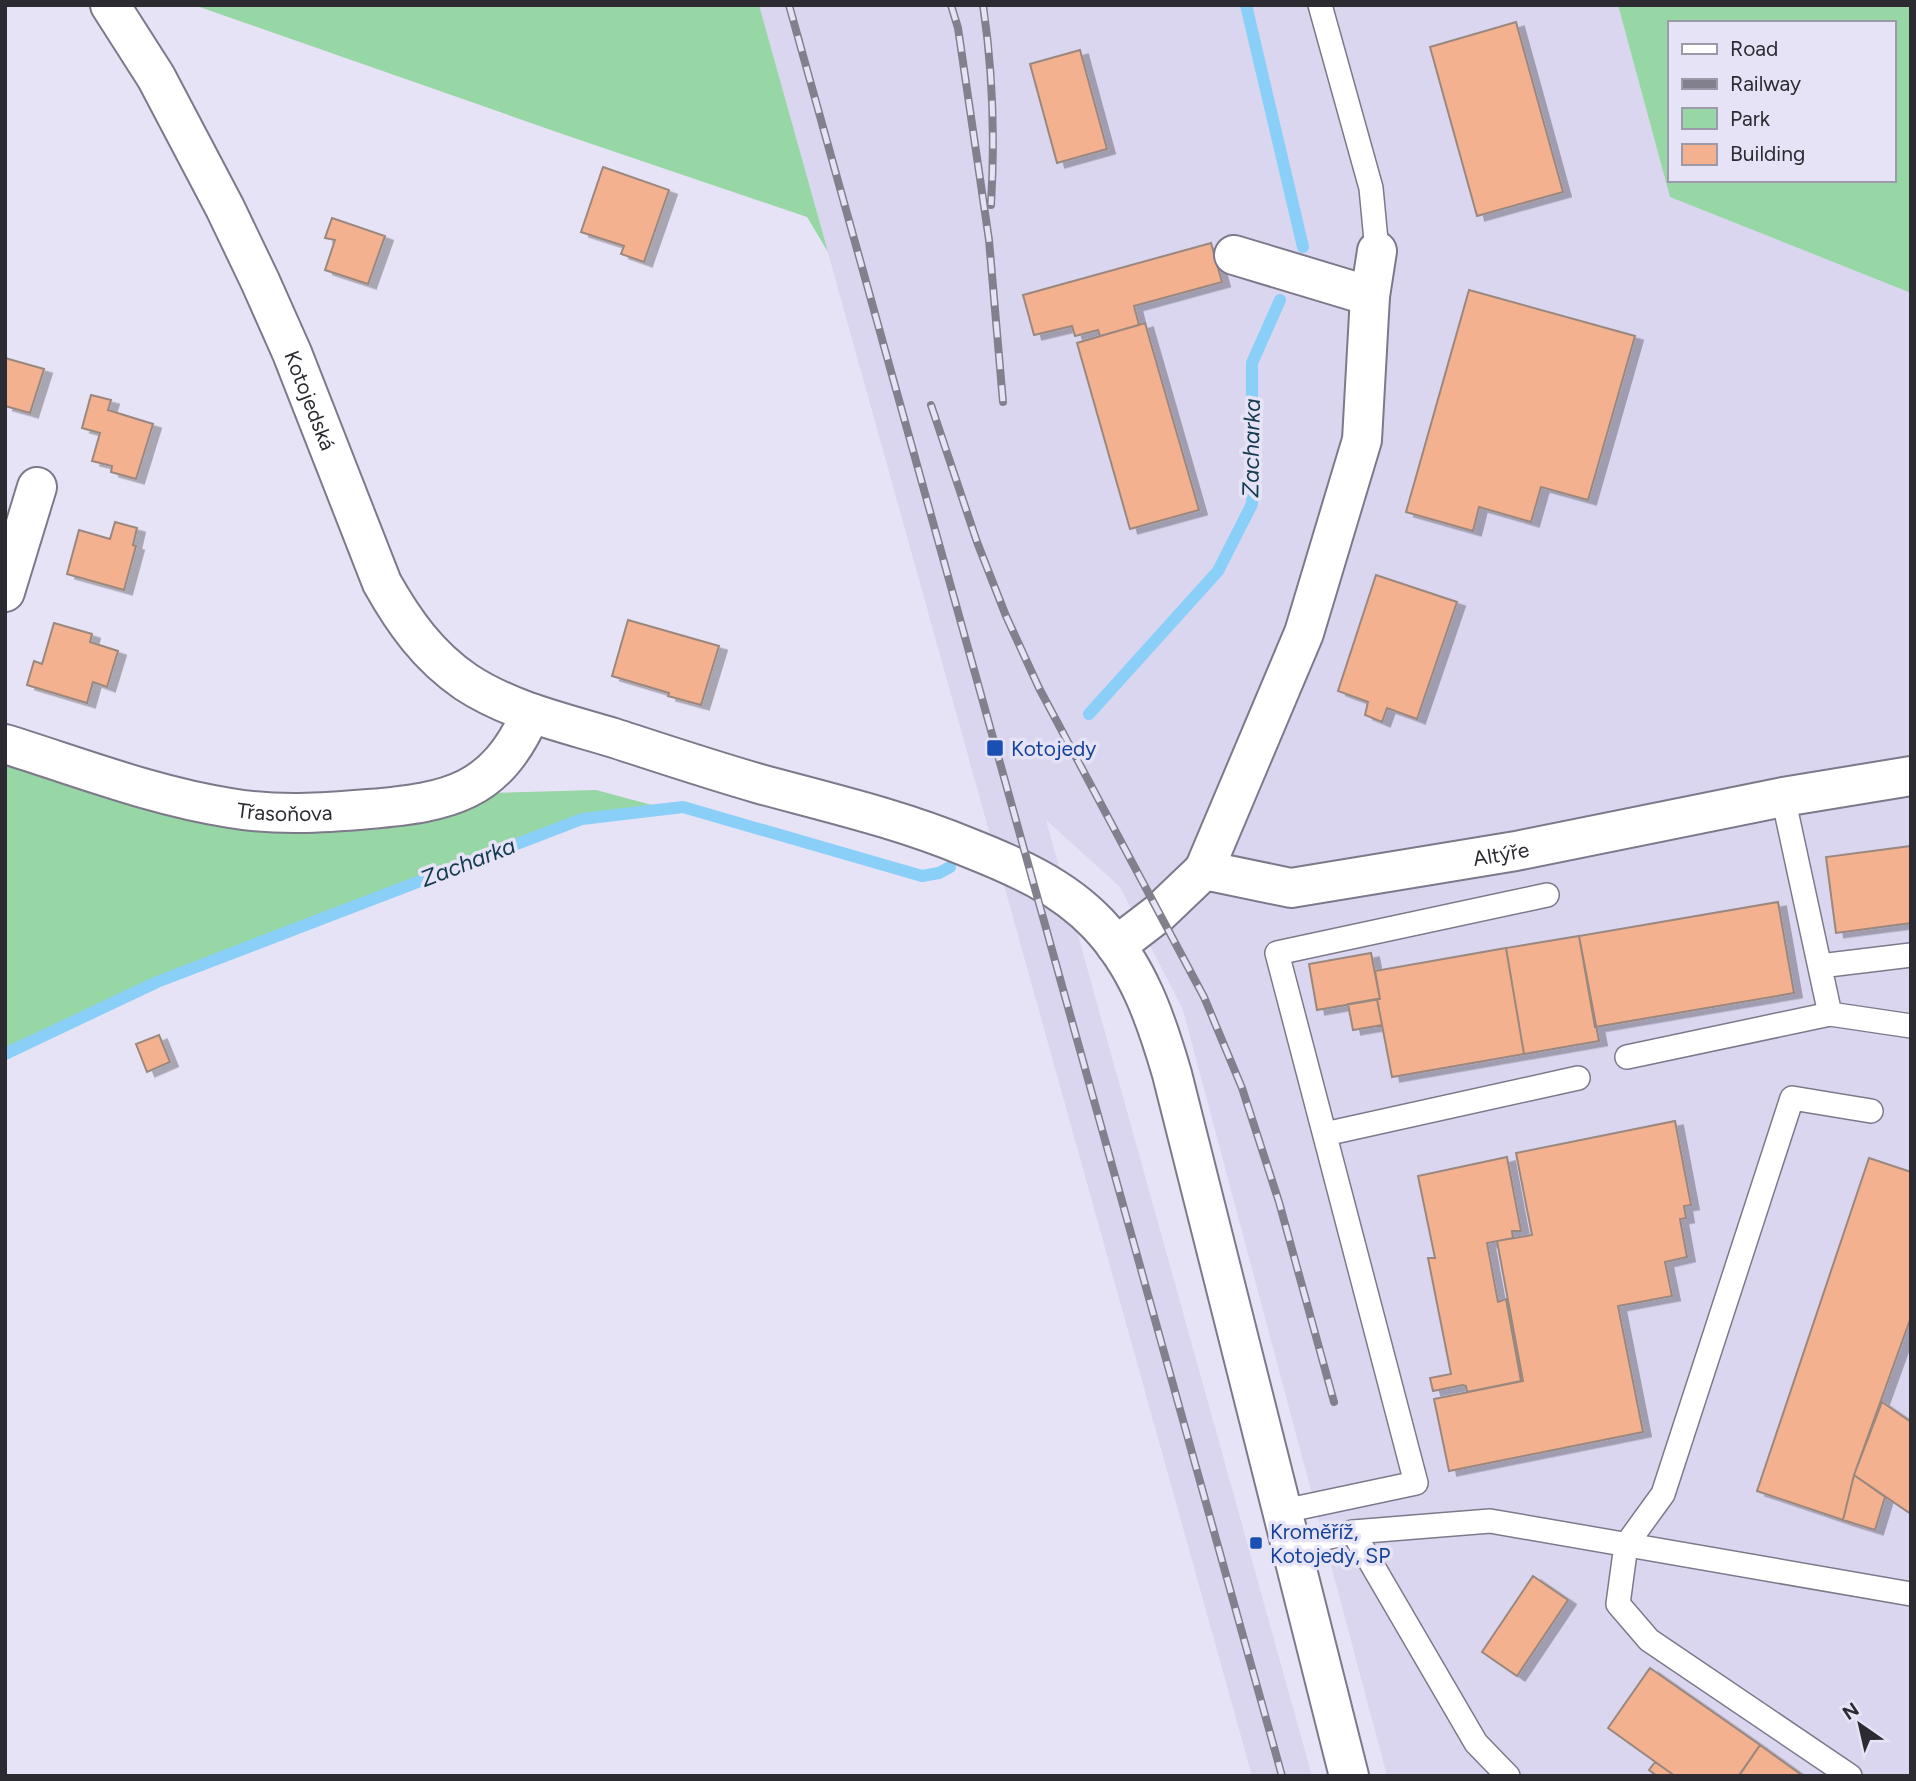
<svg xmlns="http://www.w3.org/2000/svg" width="1916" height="1781" viewBox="0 0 1916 1781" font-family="Figtree,sans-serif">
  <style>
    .built { fill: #dbd6f0 }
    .green { fill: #97d6a5; fill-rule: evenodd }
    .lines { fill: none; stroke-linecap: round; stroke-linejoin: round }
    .stream { stroke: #89cff8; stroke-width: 12 }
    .building { fill: #f4b190; stroke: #9a887f; stroke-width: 2; filter: url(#shadow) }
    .lane-casing { stroke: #7d798a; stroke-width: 26 }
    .street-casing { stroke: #7d798a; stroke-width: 42 }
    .secondary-casing { stroke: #7d798a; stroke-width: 42 }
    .lane { stroke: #fff; stroke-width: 23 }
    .street { stroke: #fff; stroke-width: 38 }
    .secondary { stroke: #fff; stroke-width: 38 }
    .rail-casing { stroke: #82808c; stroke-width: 8 }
    .rail { stroke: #e7e3f6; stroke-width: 5; stroke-dasharray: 16; stroke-linecap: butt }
    .transit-dot { fill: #1a4fb4; stroke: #e7e3f6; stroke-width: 2.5 }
    .labels { text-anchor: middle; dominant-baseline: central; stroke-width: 7; stroke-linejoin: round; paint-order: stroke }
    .street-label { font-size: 21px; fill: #2c2b32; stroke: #e7e3f6 }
    .transit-label { font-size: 21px; fill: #164399; stroke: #e7e3f6; text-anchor: start }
    .water-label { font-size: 23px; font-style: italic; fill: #133b50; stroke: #e7e3f6 }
  </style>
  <defs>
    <filter id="shadow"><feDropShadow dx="8" dy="4.5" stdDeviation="0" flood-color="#0004"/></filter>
  </defs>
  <rect width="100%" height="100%" fill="#e7e3f6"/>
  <path class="built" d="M759 5H1618L1670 197 1911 293V1776H1387L1183 1010 1120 887 1046 820 1312 1776H1252Z"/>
  <path class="green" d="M194 5H759L828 252 807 217 574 138Z
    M1618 5H1911V293L1670 197ZM1669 23H1893V180H1669Z
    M5 744 191 802 596 790 667 809 582 819 157 982 5 1054Z"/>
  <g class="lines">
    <path class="stream" d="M1246 5 1303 247
      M1089 714 1218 571 1252 504V363L1280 300
      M5 1054 157 982 582 819 683 807 922 876 939 873 950 867"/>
  </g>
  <path class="building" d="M1516 22 1563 192 1477 216 1430 47Z
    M1080 50 1107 149 1057 163 1030 64Z
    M603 167 669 190 644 262 621 254 624 246 581 232Z
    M332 218 385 236 368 284 325 270 335 240 325 238Z
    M1211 243 1222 282 1134 306 1139 325 1100 336 1098 330 1075 336 1072 326 1034 335 1023 295Z
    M1469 290 1635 336 1588 500 1541 487 1531 522 1479 507 1473 531 1406 512Z
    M1145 323 1199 510 1130 529 1077 343Z
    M5 358 44 369 30 413 5 406Z
    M91 395 111 400 108 410 153 424 136 479 111 472 112 466 92 461 100 433 82 428Z
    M115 522 137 528 133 545 136 546 124 590 67 574 79 530 110 539Z
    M1376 575 1457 602 1417 719 1387 708 1382 722 1365 715 1368 702 1338 691Z
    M628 620 719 646 701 705 668 696 669 693 612 676Z
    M54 623 92 634 90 642 118 651 107 687 93 682 87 703 27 685 34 661 42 664Z
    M1911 846V923L1836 933 1826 857Z
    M1778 902 1794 993 1595 1027 1579 936Z
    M1579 936 1599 1041 1524 1054 1506 948Z
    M1506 948 1524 1054 1392 1077 1377 999H1380L1375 971Z
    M1371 953 1380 999 1317 1010 1309 964Z
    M1377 999 1382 1025 1353 1030 1348 1004Z
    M159 1035 170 1062 147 1072 136 1044Z
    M1675 1121 1691 1205 1684 1206 1686 1218 1680 1219 1687 1257 1665 1262 1672 1296 1618 1306 1643 1432 1449 1471 1434 1399 1523 1381 1497 1241 1532 1235 1516 1153Z
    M1507 1157 1521 1231H1512L1513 1238 1487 1243 1498 1302 1506 1299 1521 1381 1467 1392 1466 1386 1463 1385 1433 1391 1430 1378 1451 1374 1428 1258H1435L1418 1176Z
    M1869 1158 1911 1172V1317L1854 1475 1843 1520 1757 1491Z
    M1882 1402 1911 1422V1514L1854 1475Z
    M1854 1475 1885 1497 1875 1530 1843 1520Z
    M1533 1576 1568 1600 1517 1676 1482 1652Z
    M1650 1668 1760 1745 1739 1776H1675L1608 1728Z
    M1760 1745 1803 1776H1743L1740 1774Z
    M1655 1762 1675 1776H1657L1649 1770Z"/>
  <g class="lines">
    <defs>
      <path id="lane" d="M1320 5 1371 188 1377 251
        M1820 966 1911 955
        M1830 1014 1911 1026
        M1627 1057 1830 1014 1783 797
        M1325 1134 1578 1078
        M1284 1511 1416 1483 1277 953 1547 895
        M1353 1532 1476 1743 1508 1776
        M1292 1545 1353 1532 1490 1521 1911 1594
        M1850 1776 1649 1640 1618 1604 1626 1545 1663 1494 1792 1098 1871 1111"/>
      <g id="street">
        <path d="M1234 255 1370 296"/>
        <path d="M5 592 37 487"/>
        <path id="s1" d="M5 744C79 767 153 796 230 808 276 816 323 813 369 809 450 802 496 793 531 713"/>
        <path d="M1204 870 1304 633 1362 440 1370 296 1377 251"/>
        <path id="s2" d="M1116 946 1159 913 1204 870 1291 888 1516 851 1783 797 1911 776"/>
      </g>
      <g id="secondary">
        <path id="s3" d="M110 5 156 77 225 208 260 281 292 353 382 583C404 622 428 656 466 682 510 711 565 723 614 738 663 754 711 770 760 784 830 803 900 819 967 847 1015 866 1062 886 1098 924 1138 966 1156 1019 1172 1074L1349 1776"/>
      </g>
    </defs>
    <use href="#lane" class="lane-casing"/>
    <use href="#street" class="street-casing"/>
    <use href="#secondary" class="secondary-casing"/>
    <use href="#lane" class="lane"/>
    <use href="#street" class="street"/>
    <use href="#secondary" class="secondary"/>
    <defs>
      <path id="rail" d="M789 5 1282 1776
        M951 5 958 28 989 240 1003 402
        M983 5C993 72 995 138 991 205
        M931 405 977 542 1006 616 1039 688 1204 997 1242 1088 1279 1202 1334 1402"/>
    </defs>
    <use href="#rail" class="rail-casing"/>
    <use href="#rail" class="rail"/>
  </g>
  <g class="transit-dot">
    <rect x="986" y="739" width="18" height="18" rx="3.5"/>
    <rect x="1249" y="1536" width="14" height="14" rx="3.5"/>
  </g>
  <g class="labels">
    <g class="street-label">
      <text stroke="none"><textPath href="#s3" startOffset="444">Kotojedská</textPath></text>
      <text stroke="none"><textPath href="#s1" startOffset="289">Třasoňova</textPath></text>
      <text stroke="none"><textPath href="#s2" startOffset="418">Altýře</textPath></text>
    </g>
    <g class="transit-label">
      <text x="1011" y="748">Kotojedy</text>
      <text x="1270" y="1531">Kroměříž,<tspan x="1270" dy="24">Kotojedy, SP</tspan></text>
    </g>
    <g class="water-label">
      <text transform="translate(1251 448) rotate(-89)">Zacharka</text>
      <text transform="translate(468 862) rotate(-21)">Zacharka</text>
    </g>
  </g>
  <rect width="1916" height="1781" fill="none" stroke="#2c2b32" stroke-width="14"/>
  <rect x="1668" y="21" width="228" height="161" fill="#e7e3f6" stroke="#9c99a8" stroke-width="2"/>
  <rect x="1682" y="44" width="35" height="10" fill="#ffffff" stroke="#9c99a8" stroke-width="2"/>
  <text x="1730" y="56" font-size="21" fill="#2c2b32">Road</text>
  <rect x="1682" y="79" width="35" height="10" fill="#82808c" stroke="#9c99a8" stroke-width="2"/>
  <text x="1730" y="91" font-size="21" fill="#2c2b32">Railway</text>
  <rect x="1682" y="108" width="35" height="21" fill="#97d6a5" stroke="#9c99a8" stroke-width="2"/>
  <text x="1730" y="126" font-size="21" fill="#2c2b32">Park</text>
  <rect x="1682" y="144" width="35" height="21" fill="#f4b190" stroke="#9c99a8" stroke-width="2"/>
  <text x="1730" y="161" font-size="21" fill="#2c2b32">Building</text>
  <g transform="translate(1860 1725) rotate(326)" stroke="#e7e3f6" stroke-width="5" paint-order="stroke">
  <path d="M0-5L12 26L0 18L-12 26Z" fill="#2c2b32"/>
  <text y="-10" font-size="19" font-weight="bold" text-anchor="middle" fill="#2c2b32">N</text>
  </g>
</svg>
